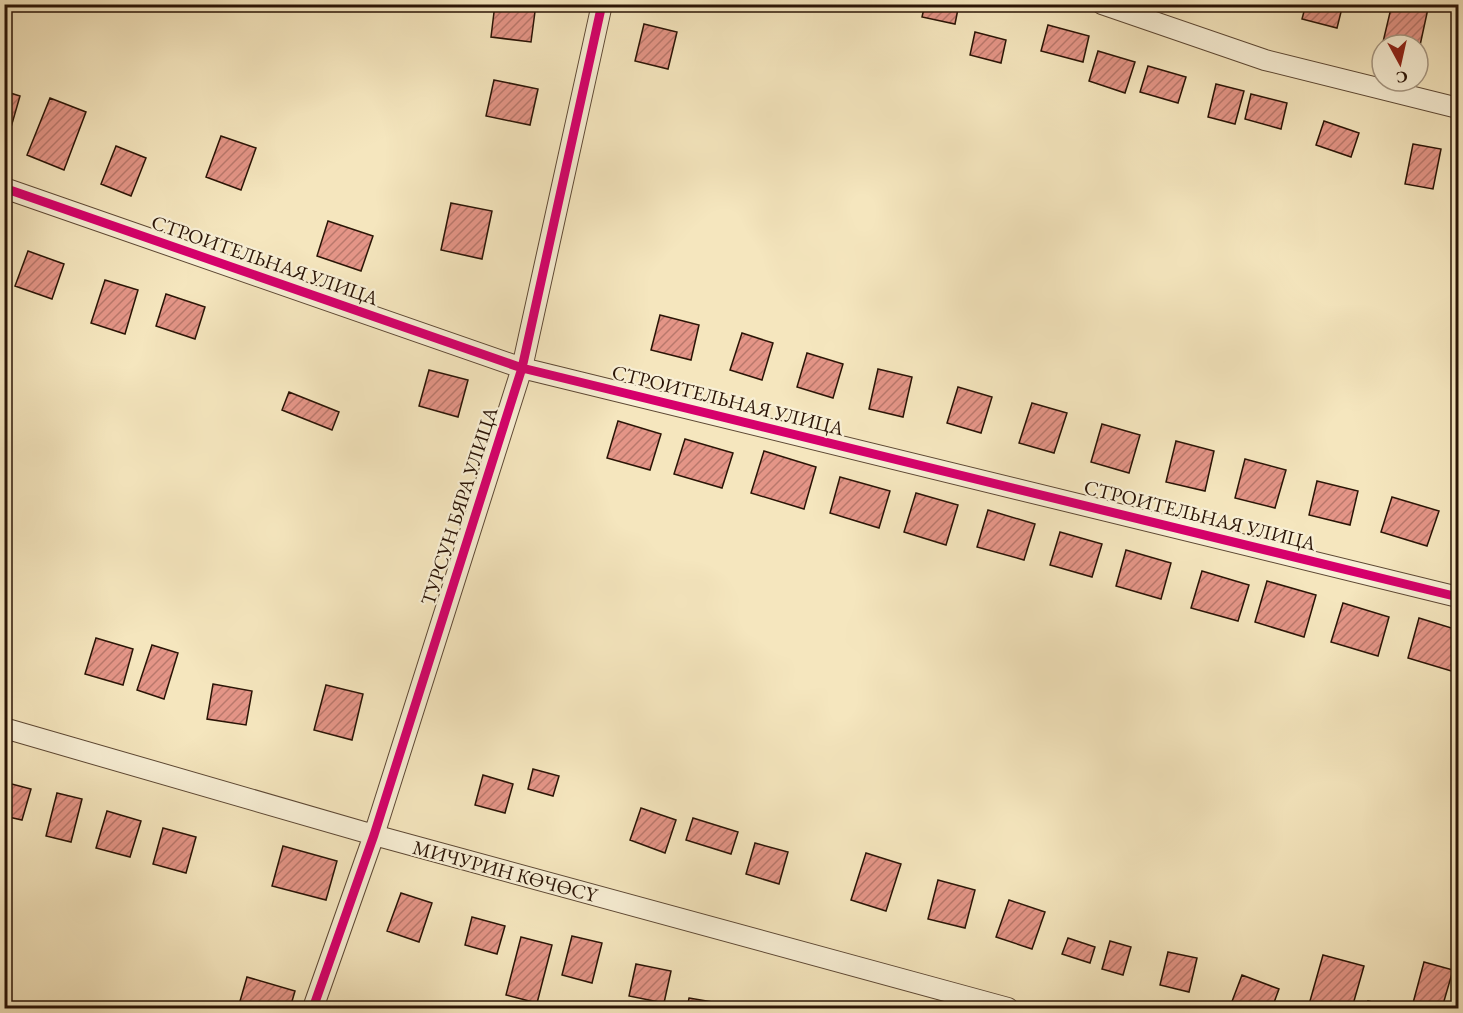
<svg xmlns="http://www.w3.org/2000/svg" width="1463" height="1013" viewBox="0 0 1463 1013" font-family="'EB Garamond',serif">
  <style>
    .building { fill: url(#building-hatch); stroke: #2a1406; stroke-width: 1.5 }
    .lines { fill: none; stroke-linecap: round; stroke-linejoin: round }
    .minor-casing { stroke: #5d4834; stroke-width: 22 }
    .minor { stroke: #f8efd5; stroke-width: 20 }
    .cycleway-casing { stroke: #f8efd5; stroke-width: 13 }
    .cycleway { stroke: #d6006c; stroke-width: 9 }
    .labels { text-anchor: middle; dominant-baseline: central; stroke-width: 4.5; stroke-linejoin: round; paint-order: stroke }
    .street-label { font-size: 20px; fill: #2a1406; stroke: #f8efd5 }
  </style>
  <defs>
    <pattern id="building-hatch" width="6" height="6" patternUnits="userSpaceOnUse" patternTransform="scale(1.5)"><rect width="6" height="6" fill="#e49587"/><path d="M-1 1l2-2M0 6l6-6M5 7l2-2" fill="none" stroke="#b9786c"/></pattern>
  </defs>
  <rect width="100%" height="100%" fill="#f5e6be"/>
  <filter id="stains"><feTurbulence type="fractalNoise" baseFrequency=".00333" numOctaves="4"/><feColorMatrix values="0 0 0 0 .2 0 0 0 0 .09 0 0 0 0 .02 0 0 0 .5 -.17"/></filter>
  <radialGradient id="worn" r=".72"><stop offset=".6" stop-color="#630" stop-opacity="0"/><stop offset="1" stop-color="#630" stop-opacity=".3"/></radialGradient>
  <path class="building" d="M495 4H536L531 42 491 37Z
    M854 4H884L882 11Z
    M925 4H959L955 24 922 17Z
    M1306 4H1343L1337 28 1302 19Z
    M1392 4H1429L1419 50 1418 45H1396L1383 42Z
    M644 24 677 32 668 69 635 61Z
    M1048 25 1089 36 1083 62 1041 51Z
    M1458 30V57L1453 55Z
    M975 32 1006 40 1001 63 970 55Z
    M1098 51 1135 62 1125 93 1089 81Z
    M1148 66 1186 77 1178 103 1140 92Z
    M494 80 538 89 530 125 486 116Z
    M1216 84 1244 91 1235 124 1208 117Z
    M4 91 20 96 5 148H4Z
    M1251 94 1287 103 1281 129 1245 119Z
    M50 98 86 112 64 170 27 155Z
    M1324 121 1359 133 1351 157 1316 145Z
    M221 136 256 148 241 190 206 177Z
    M1413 144 1441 149 1433 189 1405 184Z
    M116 146 146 158 131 196 101 184Z
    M451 203 492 211 482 259 441 250Z
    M328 221 373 236 361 271 317 256Z
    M28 251 64 264 52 299 15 286Z
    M105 280 138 290 125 334 91 323Z
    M166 294 205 307 195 339 156 326Z
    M660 315 699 325 691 360 651 350Z
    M742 333 773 343 762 380 730 370Z
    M807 353 843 364 833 398 797 387Z
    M878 369 912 377 903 417 869 409Z
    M429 370 468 380 458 417 419 406Z
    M958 387 992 397 981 433 947 423Z
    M289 392 339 412 332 430 282 410Z
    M1032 403 1067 413 1054 453 1019 443Z
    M618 421 661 434 650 470 607 458Z
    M1102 424 1140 435 1129 473 1091 462Z
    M685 439 733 453 722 488 674 474Z
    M1176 441 1214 451 1205 491 1166 482Z
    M764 451 816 467 804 509 751 493Z
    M1245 459 1286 470 1275 508 1235 498Z
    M840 477 890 491 879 528 830 513Z
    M1317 481 1358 491 1350 525 1309 515Z
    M916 493 958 505 946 545 904 532Z
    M1392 497 1439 511 1427 546 1381 532Z
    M988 510 1035 524 1024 560 977 547Z
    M1060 532 1102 544 1092 577 1050 565Z
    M1126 550 1171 563 1161 599 1116 586Z
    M1202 571 1249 585 1238 621 1191 608Z
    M1267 581 1316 595 1304 637 1255 622Z
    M1343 603 1389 617 1378 656 1331 642Z
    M1419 618 1458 630V673L1408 658Z
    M96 638 133 649 123 685 85 674Z
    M152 645 178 653 164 699 137 690Z
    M213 684 252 691 246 725 207 719Z
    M326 685 363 694 352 740 314 730Z
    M533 769 559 776 553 796 528 789Z
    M483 775 513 784 505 813 475 805Z
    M4 782 31 789 22 820 4 816Z
    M57 793 82 799 71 842 46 836Z
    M641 808 676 820 665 853 630 840Z
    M107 811 141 821 130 857 96 848Z
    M693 818 738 832 731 854 686 840Z
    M163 828 196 837 186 873 153 864Z
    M755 843 788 852 779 884 746 874Z
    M283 846 337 861 326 900 272 886Z
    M866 853 901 864 886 911 851 900Z
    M938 880 975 890 965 928 928 919Z
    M401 893 432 903 419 942 387 931Z
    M1009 900 1045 912 1032 949 996 937Z
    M472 917 505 926 497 954 465 945Z
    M572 936 602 943 592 983 562 975Z
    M521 937 552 945 537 1003 506 995Z
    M1068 938 1095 947 1090 963 1062 954Z
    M1110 941 1131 947 1123 975 1102 969Z
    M1168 952 1197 958 1189 992 1160 985Z
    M1323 955 1364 966 1352 1008H1308Z
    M1424 962 1453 970 1442 1008H1433L1413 1003Z
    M636 964 671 971 664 1003 629 996Z
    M1242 975 1279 989 1272 1008H1243L1231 1004Z
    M247 977 295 991 290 1008H238Z
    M689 998 719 1003 718 1008H687Z
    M1368 1001 1399 1008H1366Z"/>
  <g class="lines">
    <defs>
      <path id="minor" d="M1102 4 1265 60 1458 108
        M4 188 522 368 1458 597
        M4 728 374 835 1008 1008
        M313 1008 374 835 522 368 602 4"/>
    </defs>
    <use href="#minor" class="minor-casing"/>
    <use href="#minor" class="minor"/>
    <defs>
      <path id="cycleway" d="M4 188 522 368 1458 597
        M313 1008 374 835 522 368 602 4"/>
    </defs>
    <use href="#cycleway" class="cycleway-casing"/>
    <use href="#cycleway" class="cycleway"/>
  </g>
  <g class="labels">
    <g class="street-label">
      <text transform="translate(265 260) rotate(19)">СТРОИТЕЛЬНАЯ УЛИЦА</text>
      <text transform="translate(728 400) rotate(14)">СТРОИТЕЛЬНАЯ УЛИЦА</text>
      <text transform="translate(459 506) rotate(-72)">ТУРСУН БЯРА УЛИЦА</text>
      <text transform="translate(1200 515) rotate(14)">СТРОИТЕЛЬНАЯ УЛИЦА</text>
      <text transform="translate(505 871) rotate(15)">МИЧУРИН КӨЧӨСҮ</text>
    </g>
  </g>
  <rect width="1463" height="1013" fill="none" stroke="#f5e6be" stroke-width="24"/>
  <rect x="6" y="6" width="1451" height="1001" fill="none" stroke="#2a1406" stroke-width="3"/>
  <rect x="12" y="12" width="1439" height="989" fill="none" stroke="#2a1406" stroke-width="1.5"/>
  <g transform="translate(1400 63) rotate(172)"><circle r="28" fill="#f8efd5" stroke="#a69782" stroke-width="1.5"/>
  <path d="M0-4.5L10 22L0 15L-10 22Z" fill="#8f2418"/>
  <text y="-9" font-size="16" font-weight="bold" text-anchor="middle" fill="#2a1406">С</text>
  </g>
  <rect width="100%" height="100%" filter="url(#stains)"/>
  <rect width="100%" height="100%" fill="url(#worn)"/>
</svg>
